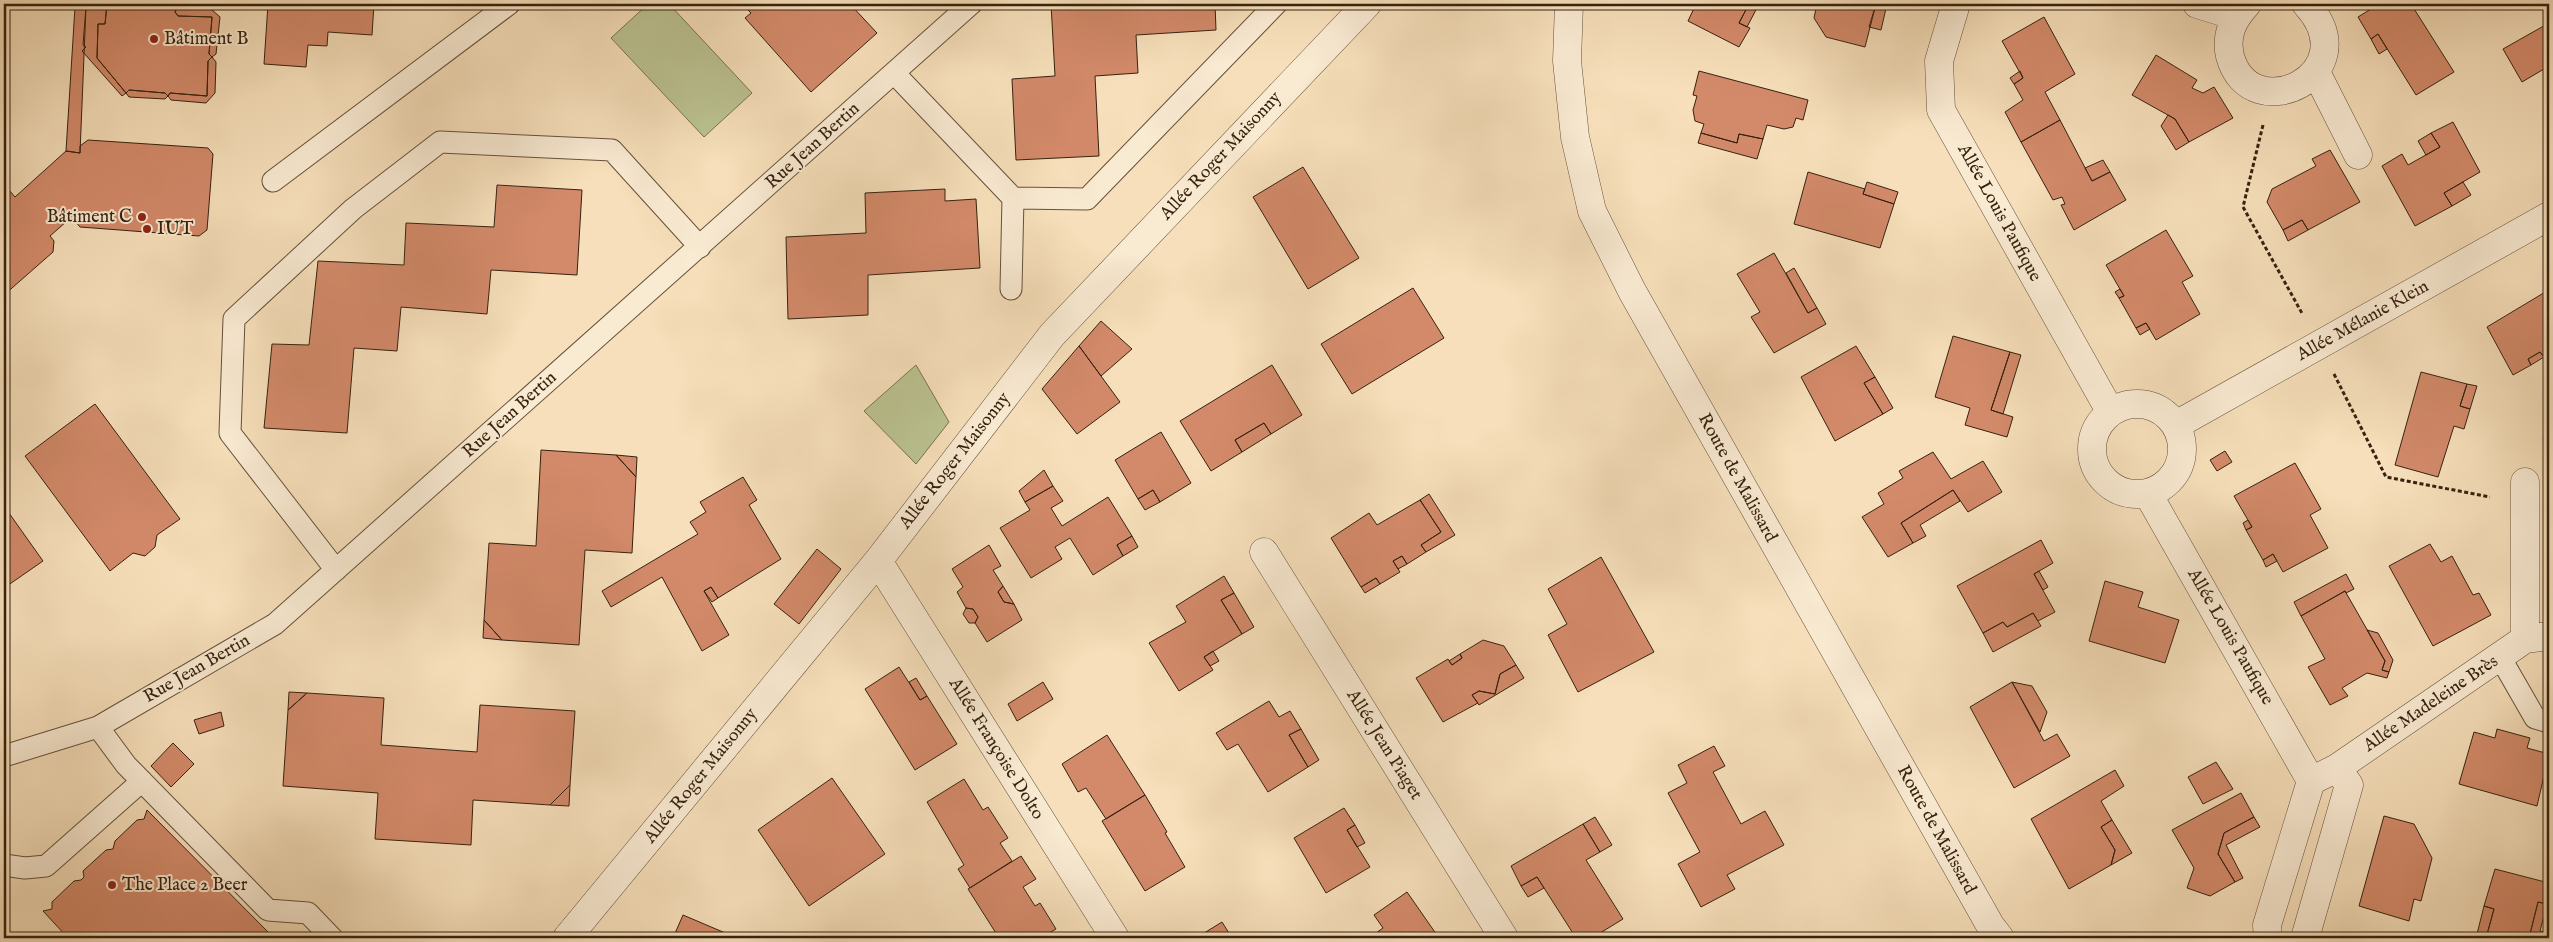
<svg xmlns="http://www.w3.org/2000/svg" width="2553" height="942" viewBox="0 0 2553 942" font-family="'IM FELL English',serif">
  <style>
    .green { fill: #bbc291; stroke: #787250 }
    .building { fill: #d38a6a; stroke: #36220f }
    .lines { fill: none; stroke-linecap: round; stroke-linejoin: round }
    .service-casing { stroke: #66513a; stroke-width: 23 }
    .pedestrian-casing { stroke: #66513a; stroke-width: 29 }
    .minor-casing { stroke: #66513a; stroke-width: 29 }
    .tertiary-casing { stroke: #66513a; stroke-width: 29 }
    .path { stroke: #36220f; stroke-width: 3; stroke-dasharray: 4 2.5; stroke-linecap: butt }
    .service { stroke: #f9ead2; stroke-width: 21 }
    .pedestrian { stroke: #f9ead2; stroke-width: 28 }
    .minor { stroke: #f9ead2; stroke-width: 28 }
    .tertiary { stroke: #f9ead2; stroke-width: 28 }
    .poi-dot { fill: #8f2418; stroke: #f9ead2; stroke-width: 2 }
    .labels { text-anchor: middle; dominant-baseline: central; stroke-width: 4; stroke-linejoin: round; paint-order: stroke }
    .poi-label { font-size: 18px; fill: #36220f; stroke: #f9ead2; text-anchor: start }
    .street-label { font-size: 18px; fill: #36220f; stroke: #f9ead2 }
  </style>
  <rect width="100%" height="100%" fill="#f6dfba"/>
  <filter id="stains"><feTurbulence type="fractalNoise" baseFrequency=".004" numOctaves="4"/><feColorMatrix values="0 0 0 0 .2 0 0 0 0 .09 0 0 0 0 .02 0 0 0 .5 -.17"/></filter>
  <radialGradient id="worn" r=".72"><stop offset=".6" stop-color="#630" stop-opacity="0"/><stop offset="1" stop-color="#630" stop-opacity=".3"/></radialGradient>
  <path class="green" d="M648 4H669L752 93 704 137 611 38Z
    M916 365 949 422 916 464 864 411Z"/>
  <path class="building" d="M91 4H107L105 24H98L97 58 126 93 122 96 82 51 86 47 83 45 86 7Z
    M105 4H179L175 12 178 16 212 17 209 54 212 57 208 61 207 96 170 93 168 96 165 93 129 90 126 93 97 58 98 24H105L107 4Z
    M268 4H374L372 35 328 32 327 46 308 45 306 67 264 64Z
    M742 4H850L877 33 811 92 745 18 751 13Z
    M1051 4H1215L1216 30 1136 35 1138 73 1095 76 1099 156 1016 160 1012 79 1055 76Z
    M1696 4H1749L1739 23 1750 28 1739 47 1688 21Z
    M1749 4H1759L1747 27 1739 23Z
    M1817 4H1876L1865 47 1826 37 1814 18Z
    M1876 4H1887L1881 30 1869 27Z
    M2379 4H2411L2454 72 2416 95 2378 34 2371 39 2358 17Z
    M178 6 211 9 220 17 216 54 212 57 209 54 212 17 178 16 175 12Z
    M75 7H86L80 153 66 151Z
    M2044 17 2075 74 2045 92 2060 120 2021 142 2005 112 2023 100 2014 84 2023 78 2002 41Z
    M2549 23V66L2522 82 2503 49Z
    M2378 34 2387 49 2379 54 2371 39Z
    M2156 55 2197 80 2192 88 2203 93 2214 87 2233 118 2189 142 2175 119 2132 95Z
    M212 57 216 62 215 93 206 103 171 100 168 96 170 93 207 96 208 61Z
    M1699 71 1808 100 1803 120 1796 118 1793 127 1784 129 1767 125 1763 139 1739 134 1737 143 1701 133 1704 124 1695 121 1693 110 1697 96 1693 95Z
    M2020 71 2023 78 2014 84 2010 78Z
    M129 90 165 93 168 96 165 99 129 97 126 93Z
    M2168 115 2175 119 2189 142 2176 150 2161 126Z
    M2060 120 2092 181 2110 172 2126 200 2074 230 2061 205 2065 204 2062 197 2053 200 2021 142Z
    M2453 122 2480 172 2444 193 2452 206 2415 226 2382 166 2402 154 2408 165 2440 147 2431 133Z
    M1701 133 1737 143 1739 134 1763 139 1757 159 1698 143Z
    M2431 133 2440 147 2426 155 2418 141Z
    M88 140 208 148 213 154 207 230 199 236 80 227 75 221V214L50 236 54 241 53 252 4 295V184L15 197 66 151 80 153V146Z
    M2330 150 2360 202 2308 230 2302 220 2283 230 2267 202 2272 189 2316 166 2312 159Z
    M2103 160 2110 172 2092 181 2085 168Z
    M1303 167 1359 258 1308 289 1253 197Z
    M1808 172 1865 189 1863 194 1894 204 1880 248 1794 224Z
    M1867 182 1898 192 1894 204 1863 194Z
    M2463 182 2471 195 2452 206 2444 193Z
    M497 185 582 190 577 275 491 270 487 314 401 307 397 351 354 348 347 433 264 428 272 344 309 345 318 261 404 265 406 223 494 227Z
    M945 189V201L976 199 980 268 868 275V315L788 319 786 237 866 233 865 193Z
    M2302 220 2308 230 2288 241 2283 230Z
    M2166 230 2193 276 2182 282 2200 314 2156 340 2146 323 2136 328 2119 298 2124 296 2106 265Z
    M1774 253 1808 313 1817 308 1826 324 1774 353 1751 317 1760 312 1737 274Z
    M1794 268 1817 308 1808 313 1786 273Z
    M1413 288 1444 338 1352 394 1321 344Z
    M2120 289 2124 296 2119 298 2115 292Z
    M2547 291 2549 295V359L2544 357 2540 352 2528 359 2531 365 2513 375 2487 327Z
    M1101 321 1132 349 1101 376 1079 346Z
    M2146 323 2150 329 2140 335 2136 328Z
    M1953 336 2010 352 1991 410 2013 417 2007 437 1965 425 1970 408 1935 397Z
    M1079 346 1120 402 1077 434 1042 389Z
    M1856 346 1875 377 1864 383 1883 414 1835 441 1801 377Z
    M2010 352 2021 355 2003 414 1991 410Z
    M2540 352 2544 357 2531 365 2528 359Z
    M1272 365 1302 415 1271 434 1264 423 1235 440 1242 452 1211 471 1180 421Z
    M2421 372 2467 384 2460 406 2470 409 2464 429 2454 426 2438 477 2395 465Z
    M1875 377 1893 408 1883 414 1864 383Z
    M2467 384 2477 386 2470 409 2460 406Z
    M95 404 180 519 157 535 155 547 145 556 133 553 110 571 25 456Z
    M2549 416V441L2543 439Z
    M1264 423 1271 434 1242 452 1235 440Z
    M1161 432 1191 483 1160 502 1153 490 1138 499 1115 460Z
    M541 450 616 455 636 477 632 553 585 550 579 645 502 640 484 620 489 543 536 546Z
    M2225 451 2232 462 2217 471 2210 460Z
    M1933 452 1951 479 1983 461 2002 492 1968 512 1953 490 1901 523 1913 543 1888 557 1862 517 1884 504 1878 493 1903 478 1899 471Z
    M616 455 637 457 636 477Z
    M2295 463 2321 509 2310 515 2328 548 2283 572 2273 554 2263 560 2246 530 2252 527 2234 496Z
    M1044 470 1053 486 1025 502 1019 491Z
    M743 477 757 500 749 505 781 559 718 598 711 587 704 591 729 635 702 651 662 577 611 607 602 591 698 534 690 522 706 512 700 502Z
    M1053 486 1063 501 1051 508 1062 526 1108 497 1132 536 1117 545 1123 556 1093 575 1070 538 1055 547 1062 559 1031 578 1000 528 1030 510 1025 502Z
    M1153 490 1160 502 1145 510 1138 499Z
    M1953 490 1960 501 1920 525 1926 536 1913 543 1901 523Z
    M1429 494 1455 535 1426 552 1421 545 1441 532 1420 500Z
    M1420 500 1441 532 1421 545 1426 552 1407 564 1402 556 1393 561 1400 572 1380 584 1376 578 1361 587 1331 538 1369 513 1377 525Z
    M4 506 43 561 4 588Z
    M2248 520 2252 527 2246 530 2243 523Z
    M1132 536 1138 547 1123 556 1117 545Z
    M2041 540 2053 563 2034 574 2055 612 2038 621 2033 613 2007 627 2003 622 1983 633 1957 586Z
    M2430 544 2441 562 2452 556 2473 595 2479 593 2491 615 2433 646 2389 566Z
    M989 545 1001 566 993 570 1003 586 998 592 1004 602 1014 604 1022 620 987 642 975 623 978 617 973 609 966 608 957 592 963 587 952 569Z
    M817 549 841 569 799 624 774 604Z
    M2273 554 2277 561 2266 567 2263 560Z
    M1402 556 1407 564 1398 569 1393 561Z
    M1601 557 1654 652 1578 692 1548 635 1567 624 1548 589Z
    M2039 571 2048 587 2043 590 2034 574Z
    M2346 574 2354 589 2346 593 2345 591 2301 616 2294 602Z
    M1224 576 1234 593 1221 600 1242 634 1204 657 1213 670 1179 691 1149 643 1186 622 1176 606Z
    M1376 578 1380 584 1365 593 1361 587Z
    M2105 581 2143 592 2138 607 2179 620 2165 663 2089 641Z
    M1003 586 1014 604 1004 602 998 592Z
    M711 587 718 598 712 602 704 591Z
    M2345 591 2385 661 2382 670 2389 672 2387 678 2367 673 2342 688 2348 696 2330 705 2308 667 2325 659 2301 616Z
    M1234 593 1254 627 1242 634 1221 600Z
    M966 608 973 609 978 617 975 623H969L963 614Z
    M2033 613 2041 626 1993 652 1983 633 2003 622 2007 627Z
    M484 620 502 640 483 638Z
    M2367 630 2378 633 2393 660 2389 672 2382 670 2385 661Z
    M1483 640 1504 646 1516 665 1500 674 1495 694 1479 691 1472 695 1478 703 1443 722 1416 678 1448 659 1452 665 1462 658 1460 654Z
    M1213 651 1219 661 1210 666 1204 657Z
    M1460 654 1462 658 1452 665 1449 661Z
    M1516 665 1524 678 1479 705 1472 695 1479 691 1495 694 1500 674Z
    M899 667 920 700 927 696 957 744 915 770 865 689Z
    M916 678 927 696 920 700 909 682Z
    M1043 682 1053 699 1017 721 1008 704Z
    M2012 682 2044 741 2057 734 2070 756 2014 788 1970 707Z
    M2012 682 2032 686 2047 712 2040 732Z
    M289 692 307 693 288 710Z
    M307 693 384 698 381 745 477 752 480 705 575 711 570 785 550 805 473 800 471 845 375 839 378 793 283 786 288 710Z
    M1269 701 1279 717 1290 711 1301 729 1289 735 1308 767 1268 792 1238 744 1227 750 1216 733Z
    M221 712 224 726 199 734 194 720Z
    M1301 729 1319 760 1308 767 1289 735Z
    M2497 729 2530 738 2527 748 2549 754 2537 806 2459 784 2474 732 2495 738Z
    M1107 735 1145 795 1106 819 1086 788 1078 792 1062 764Z
    M173 743 194 764 171 787 151 766Z
    M1714 746 1725 766 1713 772 1741 824 1765 811 1784 845 1727 875 1735 889 1701 907 1678 864 1700 852 1668 793 1687 783 1678 765Z
    M2216 762 2233 789 2203 804 2188 777Z
    M2115 770 2124 786 2101 801 2112 820 2101 827 2115 850 2111 865 2069 889 2031 819Z
    M832 778 885 854 809 906 758 830Z
    M964 779 983 810 988 807 1008 838 1000 843 1012 861 970 888 958 869 964 865 927 802Z
    M570 785 569 806 550 805Z
    M2241 793 2254 817 2224 833 2218 854 2235 882 2210 896 2187 888 2194 868 2172 830Z
    M1145 795 1167 832 1165 833 1185 867 1145 891 1102 821Z
    M1344 808 1355 825 1347 830 1370 867 1326 893 1294 838Z
    M147 810 269 933 274 938H68L43 911 52 909V902L74 881 81 880 84 877 83 871 106 850 113 849 115 841 137 820 144 819Z
    M2384 816 2414 824 2432 858 2421 901 2414 899 2409 921 2359 906Z
    M1595 817 1612 845 1600 852 1583 824Z
    M2254 817 2260 827 2226 845 2243 878 2235 882 2218 854 2224 833Z
    M2112 820 2132 853 2111 865 2115 850 2101 827Z
    M1583 824 1600 852 1586 860 1623 919 1592 938H1576L1537 877 1521 886 1511 866Z
    M1355 825 1365 843 1357 847 1347 830Z
    M1021 856 1036 879 1023 887 1035 906 1040 903 1056 929 1040 938H999L968 889Z
    M2495 869 2549 883 2547 904 2538 902 2529 938H2486L2494 909 2484 906Z
    M1537 877 1544 888 1528 897 1521 886Z
    M1407 892 1439 938H1369L1383 928 1374 915Z
    M2538 902 2547 904 2540 931 2549 934V938H2529Z
    M2484 906 2494 909 2486 938H2476Z
    M683 915 737 938H673Z
    M1222 922 1232 938H1196Z"/>
  <g class="lines">
    <defs>
      <path id="service" d="M894 73 1013 198 1087 199 1276 4
        M273 181 509 4
        M1011 289 1013 198
        M336 570 230 433 234 319 353 209 440 142 612 150 700 247
        M2500 657 2535 718 2549 722
        M98 727 126 765 268 910 308 913 332 938
        M4 756 98 727 275 624 971 4
        M4 865 25 868 46 866 142 781"/>
      <path id="pedestrian" d="M2176 425 2549 216"/>
      <path id="minor" d="M1956 4 1939 61 1941 110 2110 411
        M2197 4 2236 16
        M2247 4C2233 19 2225 35 2230 56 2250 131 2370 74 2306 4
        M2316 72 2358 155
        M2092 449a45 45 0 1 1 90 0a45 45 0 1 1-90 0Z
        M2525 482V639
        M2148 494 2311 781
        M1264 552 1504 938
        M878 561 1115 938
        M2337 768 2525 639 2549 636
        M567 938 878 561 1052 335 1367 4
        M2268 938 2267 925 2311 781 2337 768 2349 785 2305 938"/>
      <path id="tertiary" d="M1569 4 1567 61 1575 137 1592 211 1632 291 1990 925 2000 938"/>
    </defs>
    <use href="#service" class="service-casing"/>
    <use href="#pedestrian" class="pedestrian-casing"/>
    <use href="#minor" class="minor-casing"/>
    <use href="#tertiary" class="tertiary-casing"/>
    <path class="path" d="M2263 125 2243 207 2303 315
      M2334 374 2386 477 2490 497"/>
    <use href="#service" class="service"/>
    <use href="#pedestrian" class="pedestrian"/>
    <use href="#minor" class="minor"/>
    <use href="#tertiary" class="tertiary"/>
  </g>
  <g class="poi-dot">
    <circle cx="154" cy="39" r="5"/>
    <circle cx="142" cy="217" r="5"/>
    <circle cx="147" cy="229" r="5"/>
    <circle cx="112" cy="885" r="5"/>
  </g>
  <g class="labels">
    <g class="poi-label">
      <text x="164" y="39">Bâtiment B</text>
      <text x="132" y="217" text-anchor="end">Bâtiment C</text>
      <text x="157" y="229">IUT</text>
      <text x="122" y="885">The Place 2 Beer</text>
    </g>
    <g class="street-label">
      <text transform="translate(813 146) rotate(-42)">Rue Jean Bertin</text>
      <text transform="translate(1221 156) rotate(-47)">Allée Roger Maisonny</text>
      <text transform="translate(1999 213) rotate(61)">Allée Louis Paufique</text>
      <text transform="translate(2363 321) rotate(-29)">Allée Mélanie Klein</text>
      <text transform="translate(510 415) rotate(-42)">Rue Jean Bertin</text>
      <text transform="translate(955 461) rotate(-52)">Allée Roger Maisonny</text>
      <text transform="translate(1737 478) rotate(61)">Route de Malissard</text>
      <text transform="translate(2230 637) rotate(60)">Allée Louis Paufique</text>
      <text transform="translate(197 669) rotate(-30)">Rue Jean Bertin</text>
      <text transform="translate(2431 704) rotate(-34)">Allée Madeleine Brès</text>
      <text transform="translate(1384 745) rotate(58)">Allée Jean Piaget</text>
      <text transform="translate(996 749) rotate(58)">Allée Françoise Dolto</text>
      <text transform="translate(701 776) rotate(-51)">Allée Roger Maisonny</text>
      <text transform="translate(1936 830) rotate(61)">Route de Malissard</text>
    </g>
  </g>
  <rect width="2553" height="942" fill="none" stroke="#f6dfba" stroke-width="20"/>
  <rect x="5" y="5" width="2543" height="932" fill="none" stroke="#36220f" stroke-width="2.5"/>
  <rect x="10" y="10" width="2533" height="922" fill="none" stroke="#36220f"/>
  <rect width="100%" height="100%" filter="url(#stains)"/>
  <rect width="100%" height="100%" fill="url(#worn)"/>
</svg>
